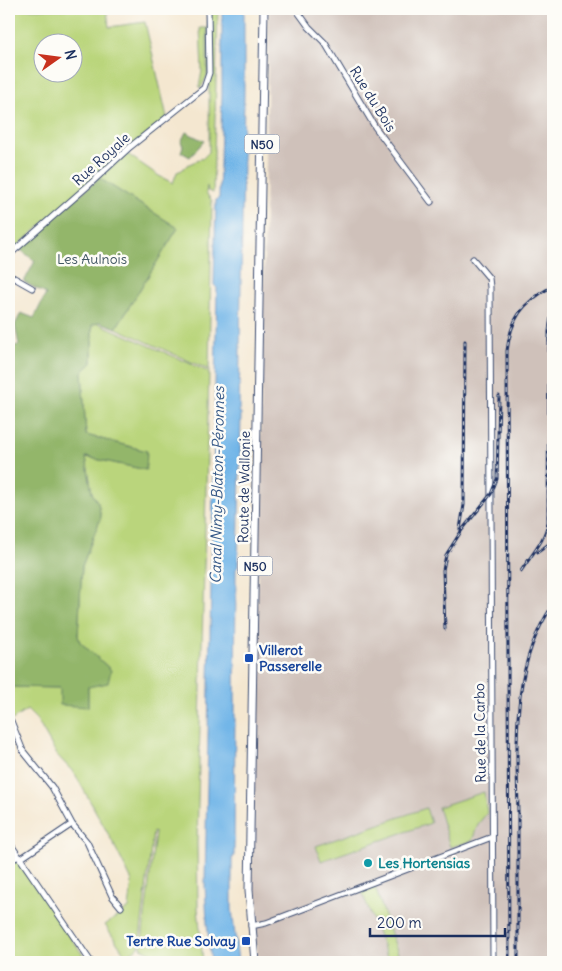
<svg xmlns="http://www.w3.org/2000/svg" width="562" height="971" viewBox="0 0 562 971" font-family="Delius,sans-serif">
  <style>
    .industrial { fill: #cfc1ba }
    .green { fill: #bad57b; stroke: #6a826c; fill-rule: evenodd }
    .forest { fill: #93b66b; stroke: #577264 }
    .water { fill: #72b6e8; stroke: #4672a3 }
    .lines { fill: none; stroke-linecap: round; stroke-linejoin: round }
    .minor-casing { stroke: #3c4b6f; stroke-width: 7 }
    .major-casing { stroke: #3c4b6f; stroke-width: 9 }
    .minor { stroke: #fff; stroke-width: 5 }
    .major { stroke: #fff; stroke-width: 7 }
    .rail-casing { stroke: #1b2f5e; stroke-width: 3 }
    .rail { stroke: #fdfcf7; stroke-width: 1; stroke-dasharray: 4; stroke-linecap: butt }
    .transit-dot { fill: #1a4fb4; stroke: #fdfcf7; stroke-width: 2 }
    .culture-dot { fill: #0f9aa8; stroke: #fdfcf7; stroke-width: 2 }
    .labels { text-anchor: middle; dominant-baseline: central; stroke-width: 5; stroke-linejoin: round; paint-order: stroke }
    .shield { fill: #fdfcf7; stroke: #5f6c8c; stroke-width: 1 }
    .shield-label { font-size: 12px; font-weight: bold; fill: #1b2f5e }
    .street-label { font-size: 14px; fill: #1b2f5e; stroke: #fdfcf7 }
    .park-label { font-size: 14px; fill: #435865; stroke: #fdfcf7 }
    .transit-label { font-size: 14px; font-weight: bold; fill: #164399; stroke: #fdfcf7; text-anchor: start }
    .culture-label { font-size: 14px; font-weight: bold; fill: #0d838f; stroke: #fdfcf7; text-anchor: start }
    .water-label { font-size: 15px; font-style: italic; fill: #355887; stroke: #fdfcf7 }
  </style>
  <rect width="100%" height="100%" fill="#fdfcf7"/>
  <filter id="ink" filterUnits="userSpaceOnUse"><feTurbulence type="fractalNoise" baseFrequency=".02" numOctaves="2"/><feDisplacementMap in="SourceGraphic" scale="10" xChannelSelector="R" yChannelSelector="G"/><feConvolveMatrix kernelMatrix="1 2 1 2 8 2 1 2 1" color-interpolation-filters="sRGB"/></filter>
  <filter id="wash" filterUnits="userSpaceOnUse"><feTurbulence type="fractalNoise" baseFrequency=".0096" numOctaves="4" result="noise"/><feDisplacementMap in="SourceGraphic" scale="20" xChannelSelector="R" yChannelSelector="G"/><feGaussianBlur stdDeviation="1.12" result="paint"/><feColorMatrix in="noise" values="0 0 0 0 0 0 0 0 0 0 0 0 0 0 0 0 0 1.4 0 .05"/><feComposite in="paint" operator="in"/></filter>
  <g filter="url(#wash)">
    <rect width="100%" height="100%" fill="#f4e7d0"/>
    <path class="industrial" d="M269 9H553V962H258L253 908 252 874Z"/>
    <path class="green" d="M9 9H107L109 27 145 22 167 117 9 253ZM42 42H72V72H42Z
      M208 9H218L213 193 208 191 207 186 206 193 212 201 209 370 116 328 178 228 99 178 126 153 159 176 173 183 177 172 182 170 187 165 203 158 209 152C210 104 208 57 208 9Z
      M200 28H207V76L201 88 199 87 202 71Z
      M98 323 209 372 197 843 198 908 203 962H155L150 952 141 948 155 833 153 832 139 947 126 956 105 925 129 908 132 881 112 841 75 774 57 755 37 720 27 710 9 722V687L61 688 88 706V687L111 670 80 642 78 636 82 566 101 517 98 503 92 493 86 457 146 470V451L86 435 82 371 92 363V325Z
      M484 792 487 813 478 824 472 841 450 847 438 807Z
      M426 808 431 823 321 861 316 846Z
      M17 860 83 955 73 962H40L23 958V962H9V866Z
      M375 887 401 962H389L362 892Z"/>
    <path class="forest" d="M186 132 204 141 190 157 181 152 183 146 181 142Z
      M99 178 178 228 116 328 100 322 92 325V363L82 372 86 435 147 451 146 470 86 457 92 493 98 503 101 517 82 566 78 636 80 642 111 670 108 683 88 687V707L60 705V688L9 687V347L19 345 15 325 21 313 34 318 46 294 24 282 35 261 18 248Z"/>
    <path class="water" d="M222 9H244V93L239 412 241 413 238 567 236 569 234 857 232 858V909L238 962H211L207 923 205 884 217 288 214 285 216 200 219 198 222 94Z"/>
  </g>
  <g filter="url(#ink)">
    <g class="lines">
      <defs>
        <path id="minor" d="M296 9 309 27 325 43 375 127 431 202
          M9 255 90 184 130 147 204 88 209 73 208 9
          M473 259 489 278 490 287 493 962
          M9 275 32 288
          M11 721 23 751 52 787 72 824 20 859
          M72 824 87 842 112 896 121 907
          M9 842 91 962
          M9 862 18 856
          M251 926 266 923 492 837"/>
        <path id="major" d="M255 962 249 890 264 9"/>
      </defs>
      <use href="#minor" class="minor-casing"/>
      <use href="#major" class="major-casing"/>
      <use href="#minor" class="minor"/>
      <use href="#major" class="major"/>
      <defs>
        <path id="rail" d="M460 529 464 505 465 341
          M538 552 553 541
          M521 571C531 555 545 541 548 522L549 332 552 308
          M445 629 443 570 446 555 462 530 491 494 497 479 499 396
          M509 962 507 351C511 318 522 303 551 287
          M518 962C518 913 518 864 518 814 517 743 510 666 553 605"/>
      </defs>
      <use href="#rail" class="rail-casing"/>
      <use href="#rail" class="rail"/>
    </g>
  </g>
  <g class="transit-dot">
    <rect x="244" y="653" width="10" height="10" rx="2.5"/>
    <rect x="241" y="936" width="10" height="10" rx="2.5"/>
  </g>
  <circle class="culture-dot" cx="368" cy="863" r="5"/>
  <g class="labels">
    <g class="shield">
      <rect x="244.5" y="134.5" width="35" height="19" rx="4"/>
      <rect x="237.5" y="556.5" width="35" height="19" rx="4"/>
    </g>
    <g class="shield-label">
      <text x="262" y="144">N50</text>
      <text x="255" y="566">N50</text>
    </g>
    <g class="street-label">
      <text transform="translate(373 99) rotate(58)">Rue du Bois</text>
      <text transform="translate(101 159) rotate(-42)">Rue Royale</text>
      <text transform="translate(244 487) rotate(-89)">Route de Wallonie</text>
      <text transform="translate(480 733) rotate(-91)">Rue de la Carbo</text>
    </g>
    <g class="park-label">
      <text x="92" y="259">Les Aulnois</text>
    </g>
    <g class="transit-label">
      <text x="259" y="650">Villerot<tspan x="259" dy="16">Passerelle</tspan></text>
      <text x="236" y="941" text-anchor="end">Tertre Rue Solvay</text>
    </g>
    <g class="culture-label">
      <text x="378" y="863">Les Hortensias</text>
    </g>
    <g class="water-label">
      <text transform="translate(217 485) rotate(-89)">Canal Nimy-Blaton-Péronnes</text>
    </g>
  </g>
  <rect width="562" height="971" fill="none" stroke="#fdfcf7" stroke-width="30"/>
  <g transform="translate(58 58) rotate(76)"><circle r="24" fill="#fdfcf7" stroke="#a3aaba"/>
  <path d="M0-4L9 19L0 12L-9 19Z" fill="#c8321e"/>
  <text y="-8" font-size="14" font-weight="bold" text-anchor="middle" fill="#1b2f5e">N</text>
  </g>
  <path d="M370 928v8h135v-8" fill="none" stroke="#1b2f5e" stroke-width="2.5"/>
  <text x="377" y="928" font-size="15" fill="#1b2f5e" stroke="#fdfcf7" stroke-width="4" paint-order="stroke">200 m</text>
</svg>
